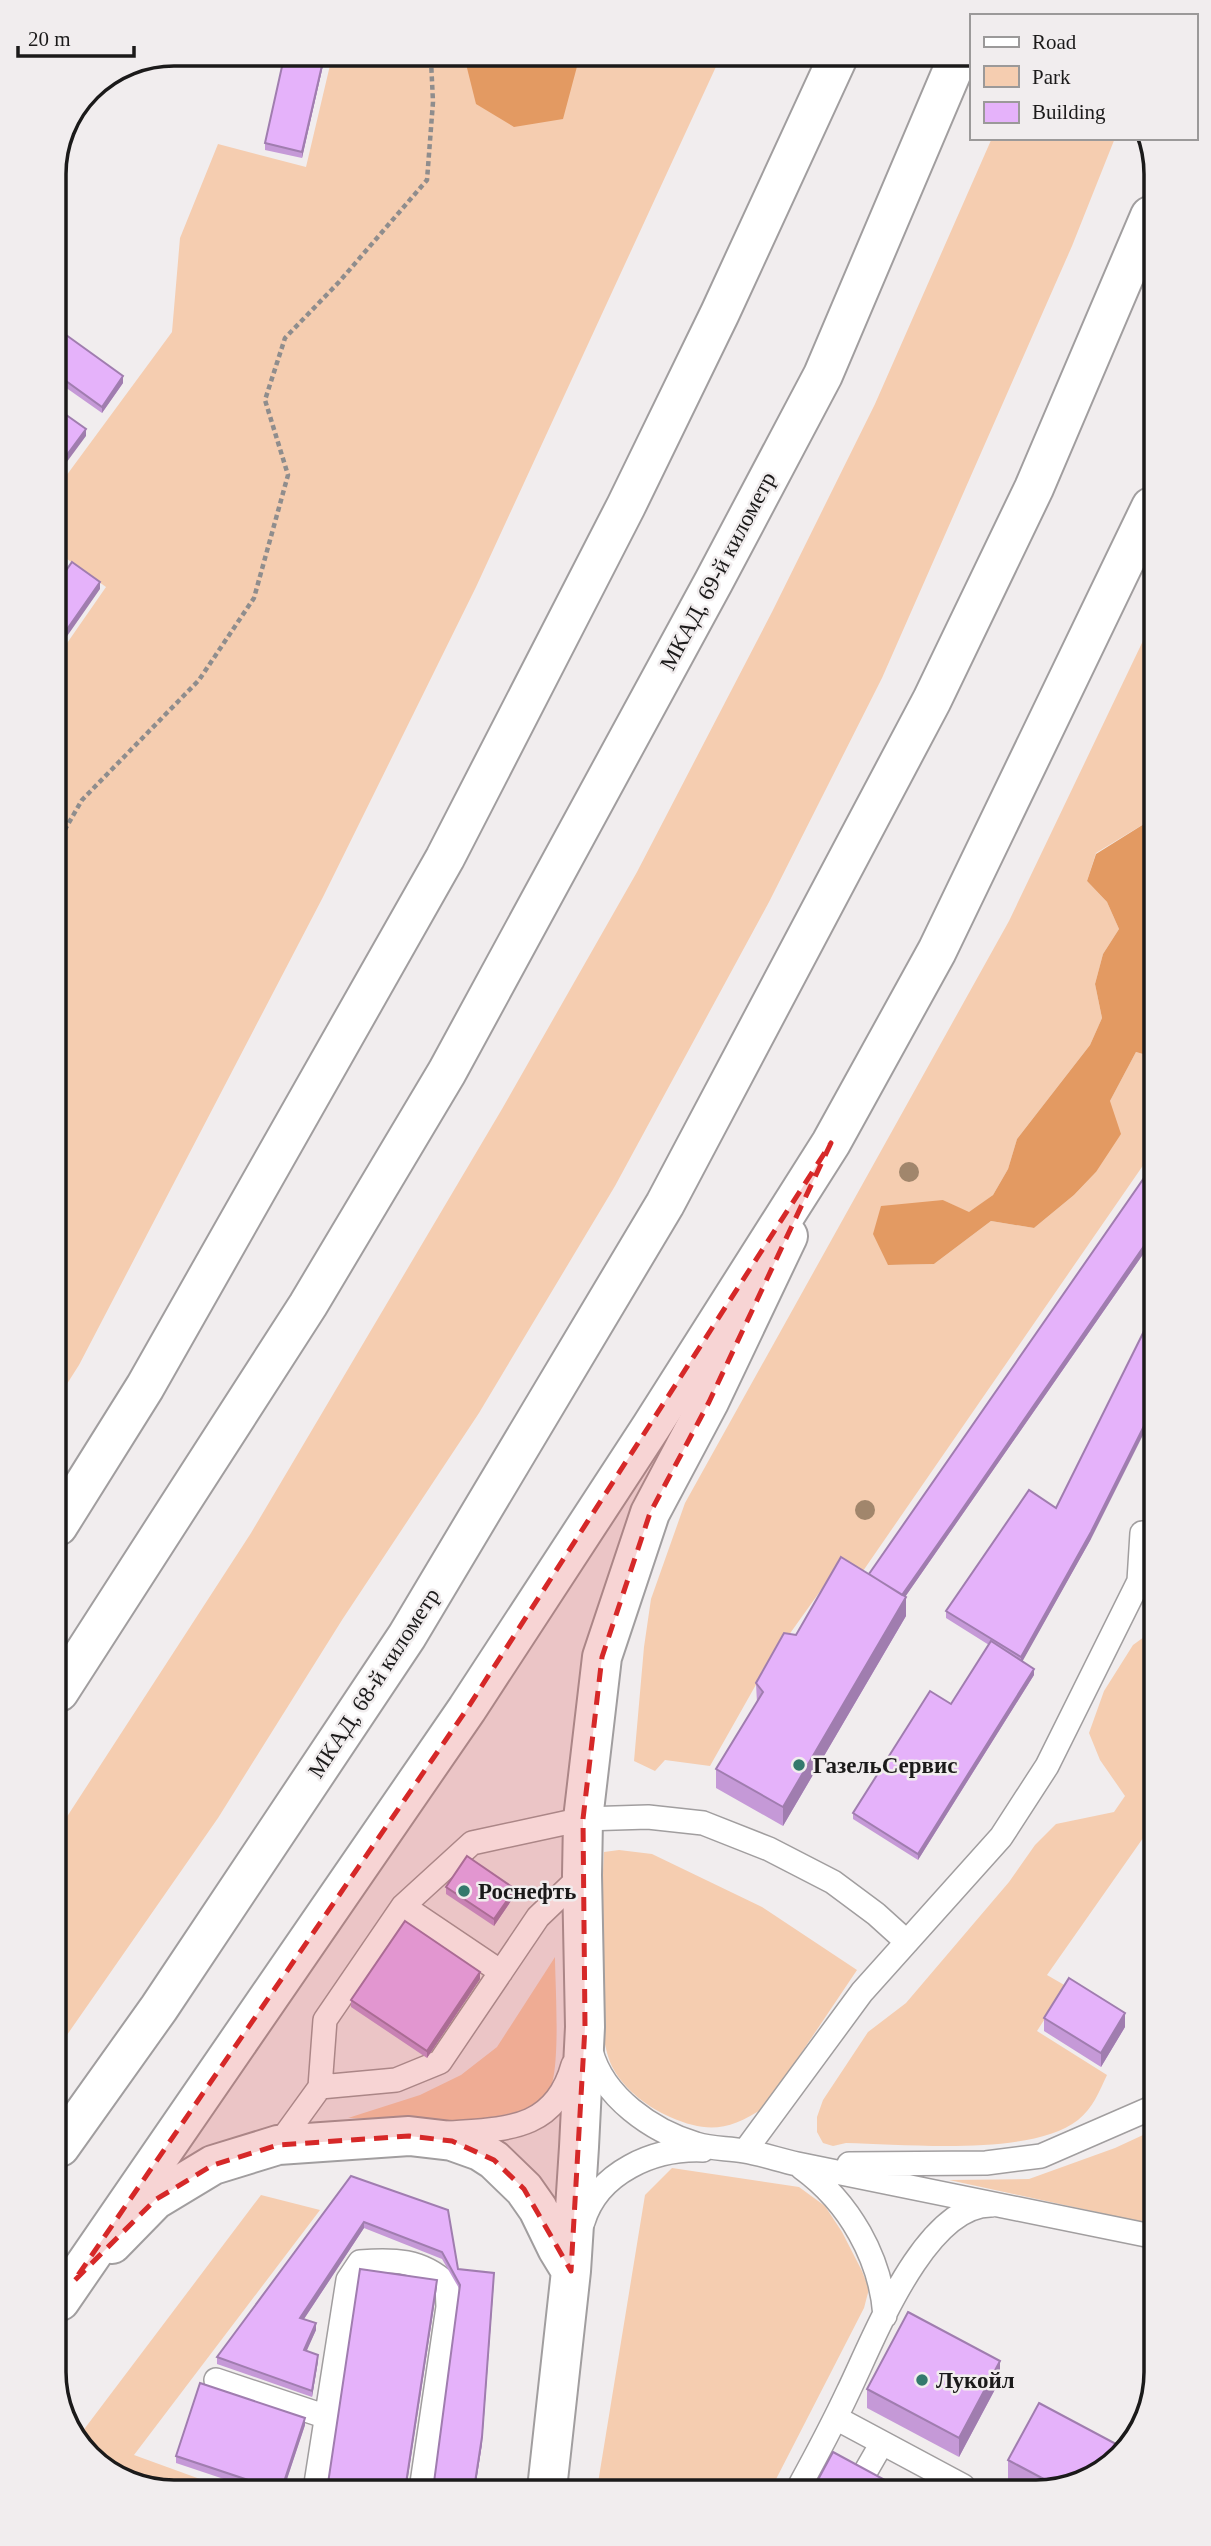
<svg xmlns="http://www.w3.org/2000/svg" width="1211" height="2546" viewBox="0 0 1211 2546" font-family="Georgia,serif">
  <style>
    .green { fill: #f5cdb0 }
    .forest { fill: #e39a62 }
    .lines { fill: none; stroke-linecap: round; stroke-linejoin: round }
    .lane-casing { stroke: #a19e9f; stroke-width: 26 }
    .secondary-casing { stroke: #a19e9f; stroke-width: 42 }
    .primary-casing { stroke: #a19e9f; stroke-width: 42 }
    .highway-casing { stroke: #a19e9f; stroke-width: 42 }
    .path { stroke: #8f8d8d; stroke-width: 4.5; stroke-dasharray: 5 3.5; stroke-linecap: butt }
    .lane { stroke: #fff; stroke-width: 23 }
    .secondary { stroke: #fff; stroke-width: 38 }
    .primary { stroke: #fff; stroke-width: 38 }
    .highway { stroke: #fff; stroke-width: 38 }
    .tree { fill: #a1866c }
    .wall { fill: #c599d7 }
    .shaded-wall { fill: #a07daf }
    .building { fill: #e5b2fa; stroke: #a07daf; stroke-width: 2 }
    .marked { fill: #d62828; fill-opacity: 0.2; stroke: #d62828; stroke-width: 5; stroke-dasharray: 14 9; stroke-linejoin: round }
    .poi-dot { fill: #34796d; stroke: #f1edee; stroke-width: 2.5 }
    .labels { text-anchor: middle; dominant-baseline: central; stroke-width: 5; stroke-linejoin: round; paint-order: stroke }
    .street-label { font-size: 23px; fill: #1b1a1a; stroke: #f1edee }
    .poi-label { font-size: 23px; font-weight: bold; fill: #1b1a1a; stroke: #f1edee; text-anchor: start }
    .rim { fill: none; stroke: #1b1a1a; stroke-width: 3.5 }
  </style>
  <rect width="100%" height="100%" fill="#f1edee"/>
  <path class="green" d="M720 58 476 587 323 897 79 1365 58 1398 56 659 106 587 56 551 55 491 172 332 180 238 218 144 306 167 331 61Z
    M992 138H1115L1072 246 882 678 769 902 615 1186 479 1413 342 1620 218 1818 60 2045 59 1829 251 1533 502 1109 637 872 772 612 875 404Z
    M1152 622V819L1096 853 1087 881 1107 902 1119 929 1103 954 1095 984 1102 1018 1090 1045 1017 1139 1008 1169 993 1195 969 1213 943 1200 888 1265 934 1264 991 1221 1034 1228 1074 1195 1096 1172 1110 1101 1136 1052 1153 1057V1151L863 1571 841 1562 766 1667 710 1766 665 1760 655 1771 634 1761 644 1647 651 1599 685 1503 1009 921Z
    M1155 1629V1821L1047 1975 1066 1986 1037 2031 1107 2075C1099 2092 1093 2108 1078 2120 1031 2157 906 2144 846 2143L833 2146 823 2143 817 2132V2117L823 2100 868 2032 906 2003 1009 1882 1035 1845 1056 1824 1114 1812 1125 1796 1100 1760 1089 1733 1104 1691 1133 1645Z
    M619 1850 652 1854 762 1907 857 1970 765 2107C730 2130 709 2134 670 2117 648 2107 626 2091 614 2070 590 2030 602 1902 604 1852Z
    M555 1957C555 1983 562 2078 547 2095 518 2130 391 2120 348 2118L420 2095 461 2075 497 2047Z
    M1156 2129V2225L949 2180 1029 2179 1115 2148Z
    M672 2168 799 2187 825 2206 842 2232 862 2271 869 2289 864 2308 772 2487 597 2489 645 2195Z
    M261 2195 320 2210 134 2455 233 2491H166L101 2467 79 2436Z"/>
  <path class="forest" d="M579 59 563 119 514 127 476 104 465 60Z
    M1152 819 1153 1057 1136 1052 1110 1101 1121 1134 1096 1172 1074 1195 1034 1228 991 1221 934 1264 888 1265 873 1234 881 1206 943 1200 969 1212 993 1195 1008 1169 1017 1139 1090 1045 1102 1018 1095 984 1103 954 1119 929 1107 902 1087 881 1096 854Z"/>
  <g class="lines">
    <defs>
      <path id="lane" d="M403 1906 501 1972
        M591 2051C603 2097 652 2131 696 2144 711 2149 728 2148 744 2151 762 2154 779 2160 797 2164L1156 2237
        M320 2087 396 2080 440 2062 538 1917 582 1875
        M450 2133C507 2129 555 2130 573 2065
        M278 2145 320 2087 325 2020 403 1906 472 1843 583 1819 648 1817 703 1823 769 1849 833 1882 876 1914 907 1942
        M745 2151 862 1992 1001 1837 1047 1766 1139 1581 1142 1533
        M849 2164 986 2163 1041 2156 1156 2106
        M802 2168C849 2202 881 2258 885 2316
        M583 2222C598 2172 654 2148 703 2150
        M216 2380 327 2417
        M836 2418 963 2486
        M863 2476 882 2443
        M799 2487C816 2456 833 2424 848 2392 873 2341 924 2205 991 2205
        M315 2490 348 2280 360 2262C393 2259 422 2260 447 2284L448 2307 421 2490"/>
      <path id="secondary" d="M112 2244 155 2200 213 2165 278 2145 409 2136 452 2141 480 2151 494 2160 524 2189 538 2209 557 2248 571 2271
        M547 2489 571 2271 579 2147 585 2027 582 1875 583 1819 602 1657 650 1513 709 1402 788 1236"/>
      <path id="primary" d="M58 1526 145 1387 445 858 626 506 720 313 838 57
        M60 2301 467 1709 651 1427 831 1143 937 951 1151 507"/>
      <path id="highway" d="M59 1692 308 1305 447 1072 714 581 823 375 959 55
        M60 2147 159 2008 407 1636 665 1204 932 700 1034 488 1150 216"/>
    </defs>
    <use href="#lane" class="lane-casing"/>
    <use href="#secondary" class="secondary-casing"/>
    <use href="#primary" class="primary-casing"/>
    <use href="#highway" class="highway-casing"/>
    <path class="path" d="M56 845 82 800 199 680 254 598 288 475 265 400 285 338 339 282 427 180 433 102 431 60"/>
    <use href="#lane" class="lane"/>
    <use href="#secondary" class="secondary"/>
    <use href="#primary" class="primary"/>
    <use href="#highway" class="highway"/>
  </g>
  <g class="tree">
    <circle cx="909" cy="1172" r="10"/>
    <circle cx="865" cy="1510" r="10"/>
  </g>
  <path class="wall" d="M324 61 302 158 265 150V143L283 62Z
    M55 327 123 383 102 413 55 380Z
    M1153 1165V1240L905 1597 906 1616 783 1826 716 1788V1769L757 1703 756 1683 796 1635 869 1574Z
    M1091 1539 1022 1661 1034 1675 918 1860 853 1819V1813L951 1704 989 1645 946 1618V1611Z
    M446 1887 515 1895 494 1926 446 1894Z
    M480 1979 427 2058 351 2007V2000Z
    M1044 2018 1125 2027 1101 2067 1044 2031Z
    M351 2176 448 2210 458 2269 482 2444 475 2489 433 2490 460 2290 442 2259 364 2228 304 2319 316 2330 306 2351 318 2361 312 2397 217 2364V2357Z
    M1000 2380 959 2457 867 2408V2389Z
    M305 2425 283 2491H260L176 2463V2456Z
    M1116 2456 1076 2485 1020 2486 1008 2479V2460Z"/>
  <path class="shaded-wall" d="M323 61H324L302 158V152Z
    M123 376V383L102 413V407Z
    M86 429V436L55 478V471Z
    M100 582V589L56 652V645Z
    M1153 1233V1240L896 1610V1603Z
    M1154 1406V1413L1091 1539 1021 1664V1657Z
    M906 1597V1616L783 1826V1807Z
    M1034 1669V1675L918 1860V1854Z
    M515 1889V1895L494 1926V1919Z
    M480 1972V1979L427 2058V2051Z
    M1125 2013V2027L1101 2067V2053Z
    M364 2222V2228L300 2325V2318Z
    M437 2280V2287L406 2490H405Z
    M494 2280 482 2444 475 2489H474Z
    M316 2323V2330L304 2357V2350Z
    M318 2355V2361L312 2397V2391Z
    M1000 2361V2380L959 2457V2438Z
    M305 2418V2425L283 2491H281Z
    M1116 2444V2456L1105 2464Z"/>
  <path class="building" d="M323 61 302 152 265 143 283 62Z
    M55 327 123 376 102 407 55 373Z
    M55 407 86 429 55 471Z
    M72 562 100 582 56 645V585Z
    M1153 1165V1233L952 1524 902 1595 869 1574Z
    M1154 1311V1406L1091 1532 1021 1657 946 1611 1029 1490 1056 1508Z
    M841 1557 906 1597 783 1807 716 1769 763 1692 756 1683 784 1633 796 1635Z
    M991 1641 1034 1669 918 1854 853 1813 930 1691 951 1704Z
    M467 1856 515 1889 494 1919 446 1887Z
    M405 1921 480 1972 427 2051 351 2000Z
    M1069 1978 1125 2013 1101 2053 1044 2018Z
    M351 2176 448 2210 458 2269 494 2273 482 2437 474 2489 433 2490 460 2285 442 2252 364 2222 300 2318 316 2323 304 2350 318 2355 312 2391 217 2357Z
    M360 2269 437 2280 405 2490H327Z
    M908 2312 1000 2361 959 2438 867 2389Z
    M200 2383 305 2418 281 2491 176 2456Z
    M1039 2403 1116 2444 1105 2464 1076 2485H1055L1008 2460Z
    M833 2452 896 2486 814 2487Z"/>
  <path class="marked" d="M831 1143 709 1402 650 1513 602 1657 583 1819 585 2027 571 2271 524 2189 494 2160 452 2141 409 2136 278 2145 213 2165 155 2200 74 2281 467 1709Z"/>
  <g class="poi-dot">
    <circle cx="799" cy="1765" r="7"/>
    <circle cx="464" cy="1891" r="7"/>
    <circle cx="922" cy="2380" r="7"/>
  </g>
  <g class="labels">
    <g class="street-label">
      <text transform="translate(718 571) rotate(-62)">МКАД, 69-й километр</text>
      <text transform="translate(374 1683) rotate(-57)">МКАД, 68-й километр</text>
    </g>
    <g class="poi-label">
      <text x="813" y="1765">ГазельСервис</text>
      <text x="478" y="1891">Роснефть</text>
      <text x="936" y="2380">Лукойл</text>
    </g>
  </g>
  <path d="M0 0H1211V2546H0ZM174 66H1036A108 108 0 0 1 1144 174V2372A108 108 0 0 1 1036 2480H174A108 108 0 0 1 66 2372V174A108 108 0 0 1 174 66Z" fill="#f1edee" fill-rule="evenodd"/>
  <path class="rim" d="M174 66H1036A108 108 0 0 1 1144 174V2372A108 108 0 0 1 1036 2480H174A108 108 0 0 1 66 2372V174A108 108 0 0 1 174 66Z"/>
  <rect x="970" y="14" width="228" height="126" fill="#f1edee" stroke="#9b9999" stroke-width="2"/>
  <rect x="984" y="37" width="35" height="10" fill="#ffffff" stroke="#9b9999" stroke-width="2"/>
  <text x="1032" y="49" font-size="21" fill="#1b1a1a">Road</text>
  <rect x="984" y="66" width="35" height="21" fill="#f5cdb0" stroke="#9b9999" stroke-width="2"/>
  <text x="1032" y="84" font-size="21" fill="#1b1a1a">Park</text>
  <rect x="984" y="102" width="35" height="21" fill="#e5b2fa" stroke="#9b9999" stroke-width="2"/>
  <text x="1032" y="119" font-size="21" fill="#1b1a1a">Building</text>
  <path d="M18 46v10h116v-10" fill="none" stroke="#1b1a1a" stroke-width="3.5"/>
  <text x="28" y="46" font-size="21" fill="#1b1a1a" stroke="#f1edee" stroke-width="5" paint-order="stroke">20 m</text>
</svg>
